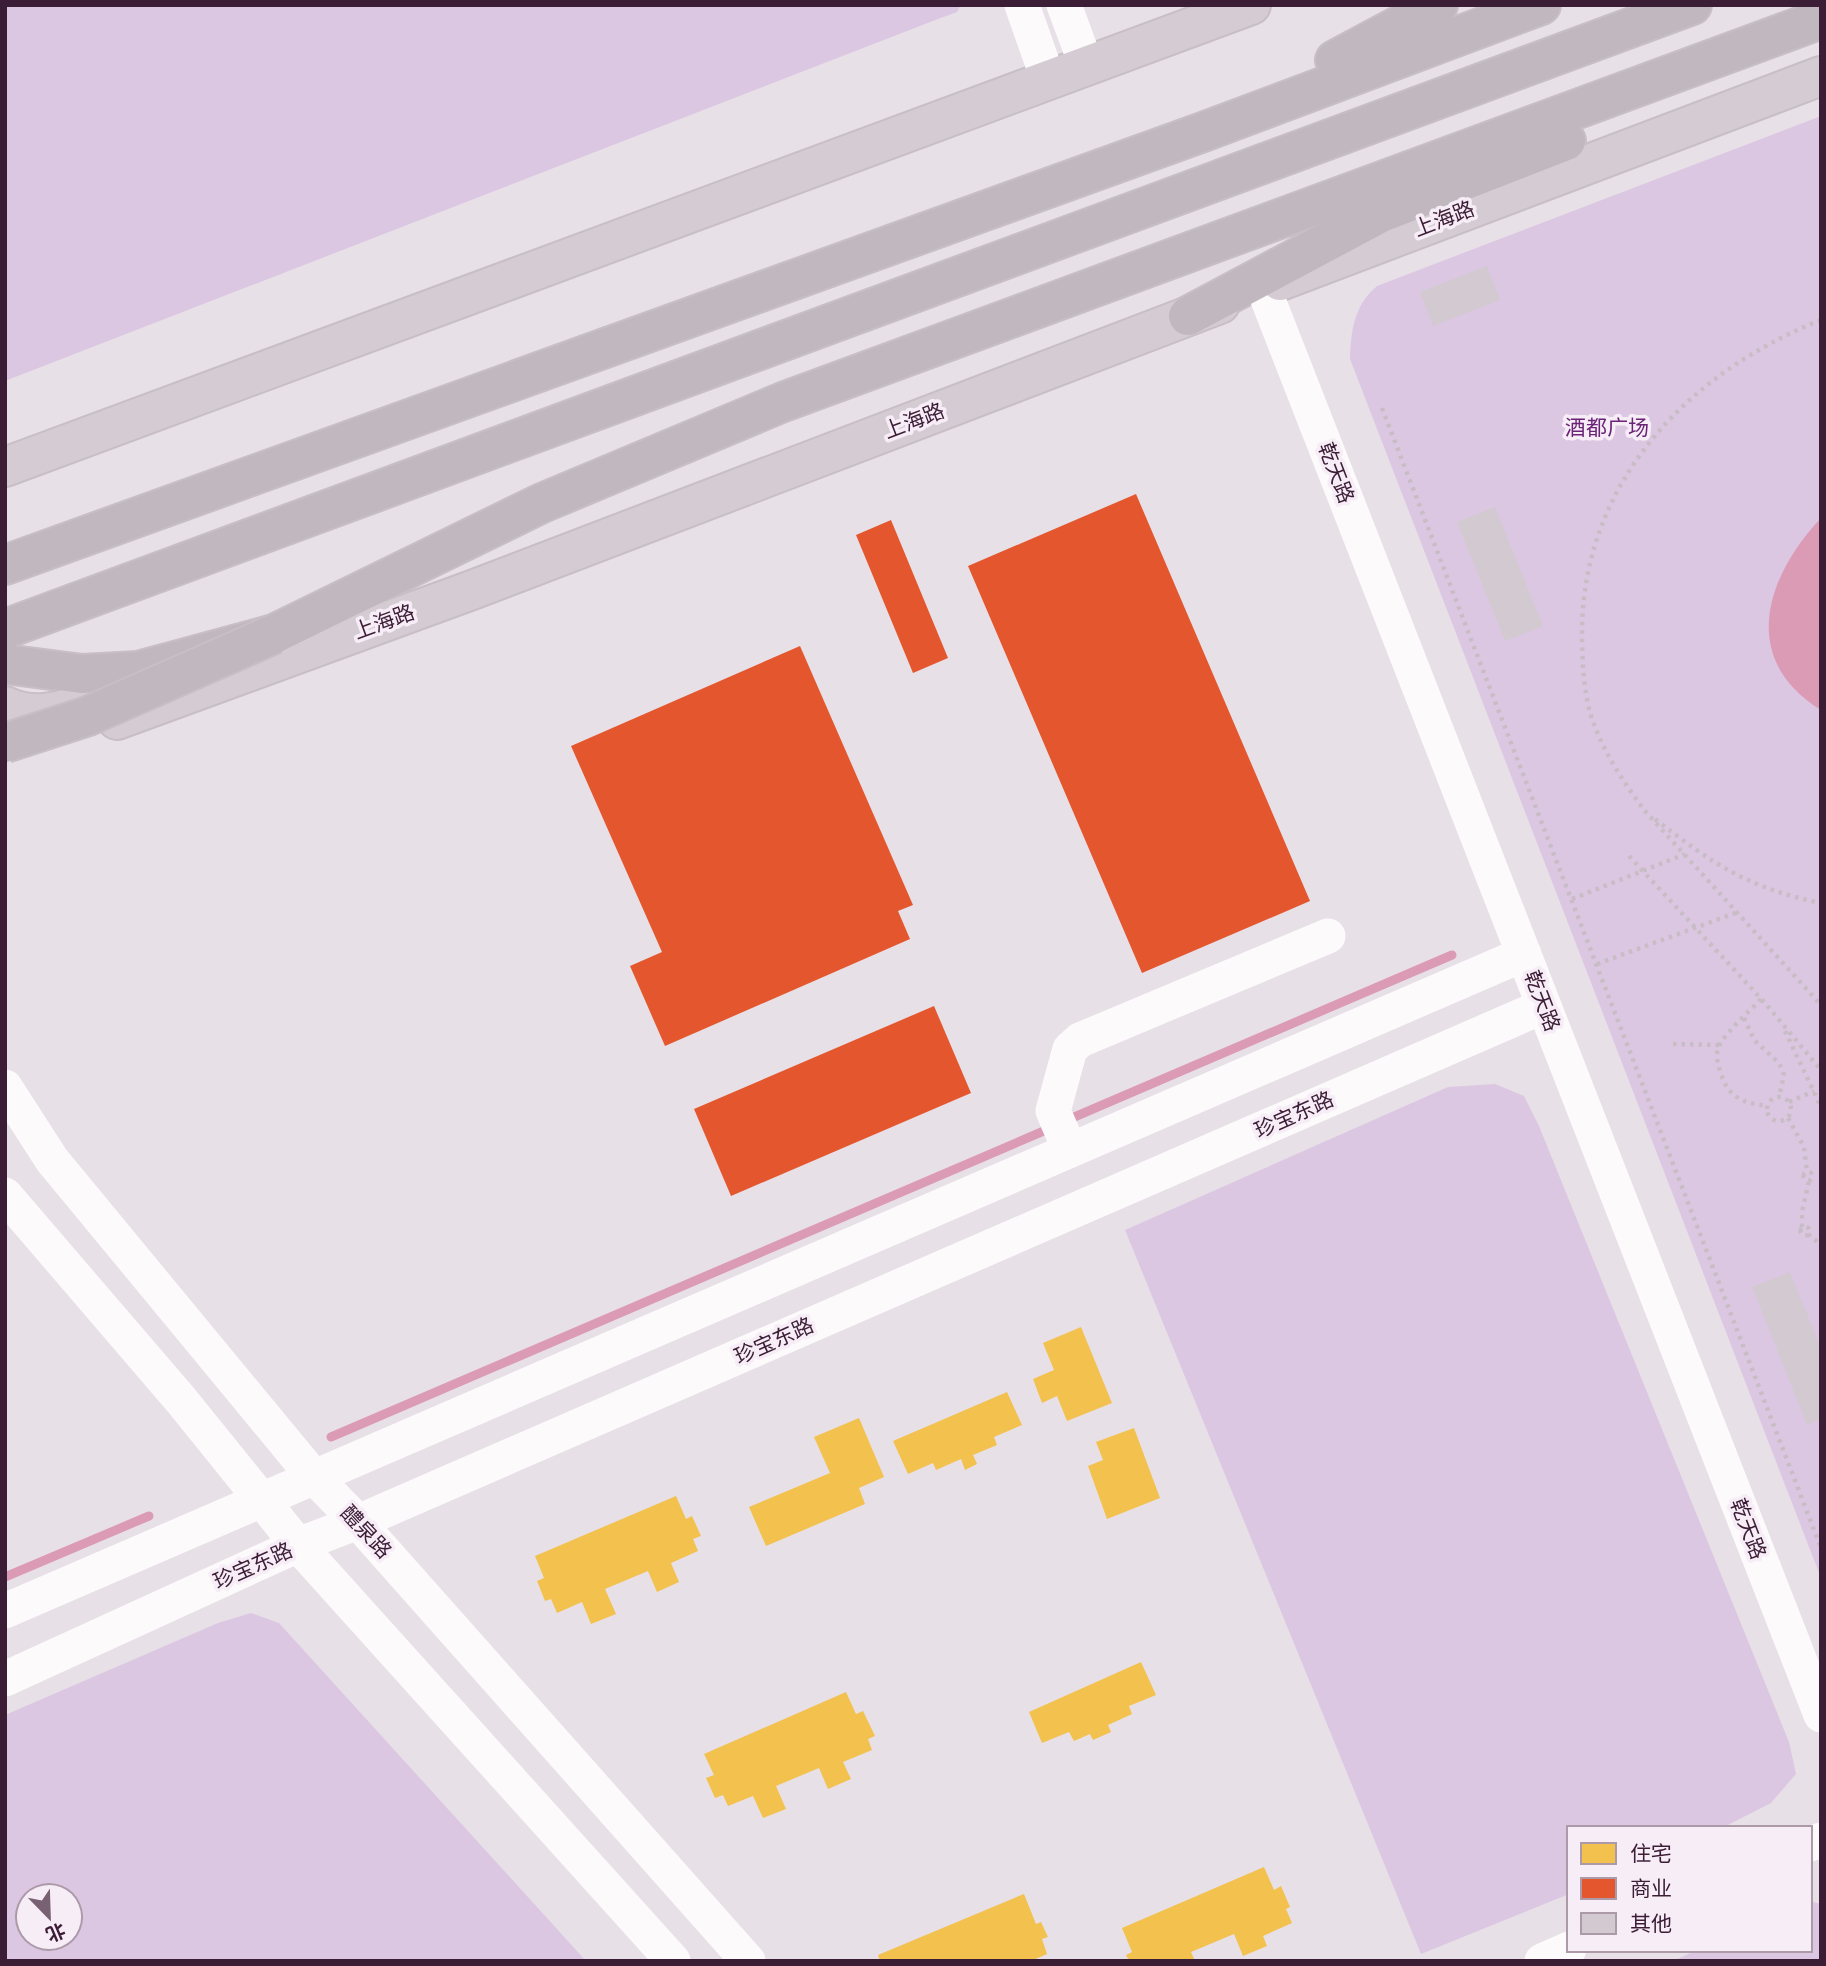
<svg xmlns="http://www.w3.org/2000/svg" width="1826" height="1966" viewBox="0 0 1826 1966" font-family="'DejaVu Sans','Noto Sans SC',sans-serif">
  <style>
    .green { fill: #dcc7e3; fill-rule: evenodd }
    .water { fill: #dc9bb5 }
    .homes { fill: #f2c14e }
    .shops { fill: #e4572e }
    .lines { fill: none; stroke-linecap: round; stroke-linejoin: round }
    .stream { stroke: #dc9bb5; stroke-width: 9 }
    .building { fill: #d2c9d1 }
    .major-casing { stroke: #c8bec6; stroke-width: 42 }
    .highway-casing { stroke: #c8bec6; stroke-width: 42 }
    .path { stroke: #c9bdc5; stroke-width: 4.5; stroke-dasharray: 3.5 5; stroke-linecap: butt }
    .minor { stroke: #fcfafb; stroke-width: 35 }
    .major { stroke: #d5cbd3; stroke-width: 38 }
    .highway { stroke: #c1b8bf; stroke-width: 38 }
    .highway-bridge-casing { stroke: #c8bec6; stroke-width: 42; stroke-linecap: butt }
    .highway-bridge { stroke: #c1b8bf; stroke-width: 38 }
    .labels { text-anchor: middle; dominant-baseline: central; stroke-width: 7; stroke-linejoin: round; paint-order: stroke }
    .street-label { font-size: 21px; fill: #3b1d35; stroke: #f7edf7 }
    .park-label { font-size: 21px; fill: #6a2376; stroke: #f7edf7 }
  </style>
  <rect width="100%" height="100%" fill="#e8e0e7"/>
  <path class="green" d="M5 5H961L957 12 938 19 5 381Z
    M1821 116V1578L1350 359C1351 331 1354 305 1377 286Z
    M1495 1084 1524 1096 1539 1126 1789 1742 1796 1774 1771 1803 1722 1828H1569V1894L1421 1954 1125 1230 1448 1087Z
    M251 1613 279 1623 586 1961H5V1715L218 1623ZM28 1896H70V1938H28Z
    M1810 1901 1821 1904V1961H1673L1697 1950H1810Z"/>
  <path class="water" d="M1821 518V710C1738 659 1766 576 1821 518Z"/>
  <path class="homes" d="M1081 1327 1112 1403 1067 1421 1057 1396 1042 1403 1033 1379 1054 1370 1043 1343Z
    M1007 1392 1022 1425 994 1437 997 1445 973 1455 977 1464 965 1470 961 1459 936 1470 933 1463 908 1474 893 1441Z
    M859 1418 884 1477 859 1488 865 1504 766 1546 749 1507 830 1473 814 1437Z
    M1134 1428 1160 1498 1107 1519 1088 1466 1103 1460 1096 1442Z
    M676 1496 686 1519 692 1516 701 1536 693 1539 698 1551 671 1563 679 1582 657 1592 648 1571 605 1589 616 1614 591 1624 582 1602 557 1613 551 1599 545 1601 537 1581 544 1578 535 1556Z
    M1141 1662 1156 1695 1129 1706 1132 1714 1108 1725 1111 1732 1093 1740 1090 1734 1074 1741 1069 1732 1042 1743 1029 1712Z
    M846 1692 856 1714 863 1711 875 1736 868 1739 872 1750 843 1762 851 1779 828 1789 819 1768 776 1786 786 1809 763 1818 753 1796 728 1806 723 1795 715 1798 706 1778 714 1775 704 1754Z
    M1264 1867 1274 1890 1281 1886 1290 1907 1286 1909 1292 1923 1263 1936 1267 1946 1243 1956 1234 1934 1191 1952 1195 1961H1129L1126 1955 1132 1952 1122 1928Z
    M1024 1894 1036 1924 1041 1922 1048 1937 1042 1939 1047 1954 1031 1961H880L878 1955Z"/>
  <path class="shops" d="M1136 494 1310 901 1142 973 968 566Z
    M891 520 948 658 913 673 856 535Z
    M800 646 913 905 898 911 910 939 665 1046 630 966 662 952 571 746Z
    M934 1006 971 1093 731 1196 694 1109Z"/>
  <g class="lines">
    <path class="stream" d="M1065 1121 1452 955
      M331 1437 1053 1127
      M5 1577 149 1516"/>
  </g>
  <path class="building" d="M1487 266 1500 300 1433 326 1420 292Z
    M1495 507 1543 626 1505 641 1457 522Z
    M1790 1272 1821 1348V1419L1807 1425 1752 1287Z"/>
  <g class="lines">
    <defs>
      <path id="major" d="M1280 281 1821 76
        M5 467 1251 5
        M5 706C33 719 56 712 84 704
        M117 720 472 590 1220 304"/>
      <path id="highway" d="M1335 60 1438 5
        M1188 316 1381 213 1566 141
        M5 565 1203 132 1541 5
        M5 629 1692 5
        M5 664 82 674 138 671 274 634 542 503 783 402 1821 19"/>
    </defs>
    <use href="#major" class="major-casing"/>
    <use href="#highway" class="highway-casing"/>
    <path class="path" d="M1821 320C1689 372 1584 481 1582 629 1582 659 1583 690 1592 719 1604 753 1624 783 1645 811L1821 1005
      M1382 408 1821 1548
      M1655 819C1713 864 1748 888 1821 903
      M1629 856 1765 1003 1821 1070
      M1572 899 1685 854
      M1597 964 1738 912
      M1761 999C1748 1013 1730 1028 1720 1044 1715 1053 1717 1061 1720 1071 1728 1097 1741 1103 1768 1106
      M1744 1018 1754 1040 1779 1063 1784 1075 1779 1097
      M1785 1031 1821 1107
      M1673 1044 1720 1045
      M1767 1109a12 12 0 1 1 24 0a12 12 0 1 1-24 0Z
      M1789 1102 1814 1091
      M1788 1118 1804 1147 1807 1172
      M1803.5 1176a4.5 4.5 0 1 1 9 0a4.5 4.5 0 1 1-9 0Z
      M1800.5 1231a4.5 4.5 0 1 1 9 0a4.5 4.5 0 1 1-9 0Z
      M1802 1227V1212L1809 1181
      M1808 1234 1821 1245"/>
    <path class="minor" d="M1022 5 1048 79
      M1064 5 1087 67
      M1263 287 1821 1715
      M5 1087 52 1160 313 1476 358 1522 748 1961
      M1070 1150 1053 1111 1070 1049 1080 1040 1328 936
      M5 1195 181 1400 298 1545 673 1961
      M5 1611 1524 954
      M5 1679 298 1545 358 1522 1544 1006
      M1810 1844 1821 1840
      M1542 1961 1569 1949"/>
    <use href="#major" class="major"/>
    <use href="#highway" class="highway"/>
    <defs>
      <path id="highway-bridge" d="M5 743 88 716 274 634"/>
    </defs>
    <use href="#highway-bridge" class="highway-bridge-casing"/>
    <use href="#highway-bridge" class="highway-bridge"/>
  </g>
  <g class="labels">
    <g class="street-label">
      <text transform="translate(1444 219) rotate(-21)">上海路</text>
      <text transform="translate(914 421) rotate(-21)">上海路</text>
      <text transform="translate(1336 473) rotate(69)">乾天路</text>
      <text transform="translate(384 622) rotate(-20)">上海路</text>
      <text transform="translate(1542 1001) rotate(69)">乾天路</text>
      <text transform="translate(1294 1115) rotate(-24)">珍宝东路</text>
      <text transform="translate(774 1341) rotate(-24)">珍宝东路</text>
      <text transform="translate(1748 1529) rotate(69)">乾天路</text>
      <text transform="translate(366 1532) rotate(47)">醴泉路</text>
      <text transform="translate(253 1566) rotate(-24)">珍宝东路</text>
    </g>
    <g class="park-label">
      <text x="1607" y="428">酒都广场</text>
    </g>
  </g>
  <rect width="1826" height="1966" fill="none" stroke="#3b1d35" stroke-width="14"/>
  <rect x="1567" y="1826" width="245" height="126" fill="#f7edf7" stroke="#ac9aa9" stroke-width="2"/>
  <rect x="1581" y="1843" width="35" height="21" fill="#f2c14e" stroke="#ac9aa9" stroke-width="2"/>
  <text x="1630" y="1861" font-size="21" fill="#3b1d35">住宅</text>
  <rect x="1581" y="1878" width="35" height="21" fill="#e4572e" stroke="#ac9aa9" stroke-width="2"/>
  <text x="1630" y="1896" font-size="21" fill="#3b1d35">商业</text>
  <rect x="1581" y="1913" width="35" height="21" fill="#d2c9d1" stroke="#ac9aa9" stroke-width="2"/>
  <text x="1630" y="1931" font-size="21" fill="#3b1d35">其他</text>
  <g transform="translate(49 1917) rotate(157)"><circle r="33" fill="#f7edf7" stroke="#ac9aa9" stroke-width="2"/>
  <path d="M0-5L12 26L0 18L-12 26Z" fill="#786173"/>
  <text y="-10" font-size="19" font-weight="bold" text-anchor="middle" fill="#3b1d35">北</text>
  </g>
</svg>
